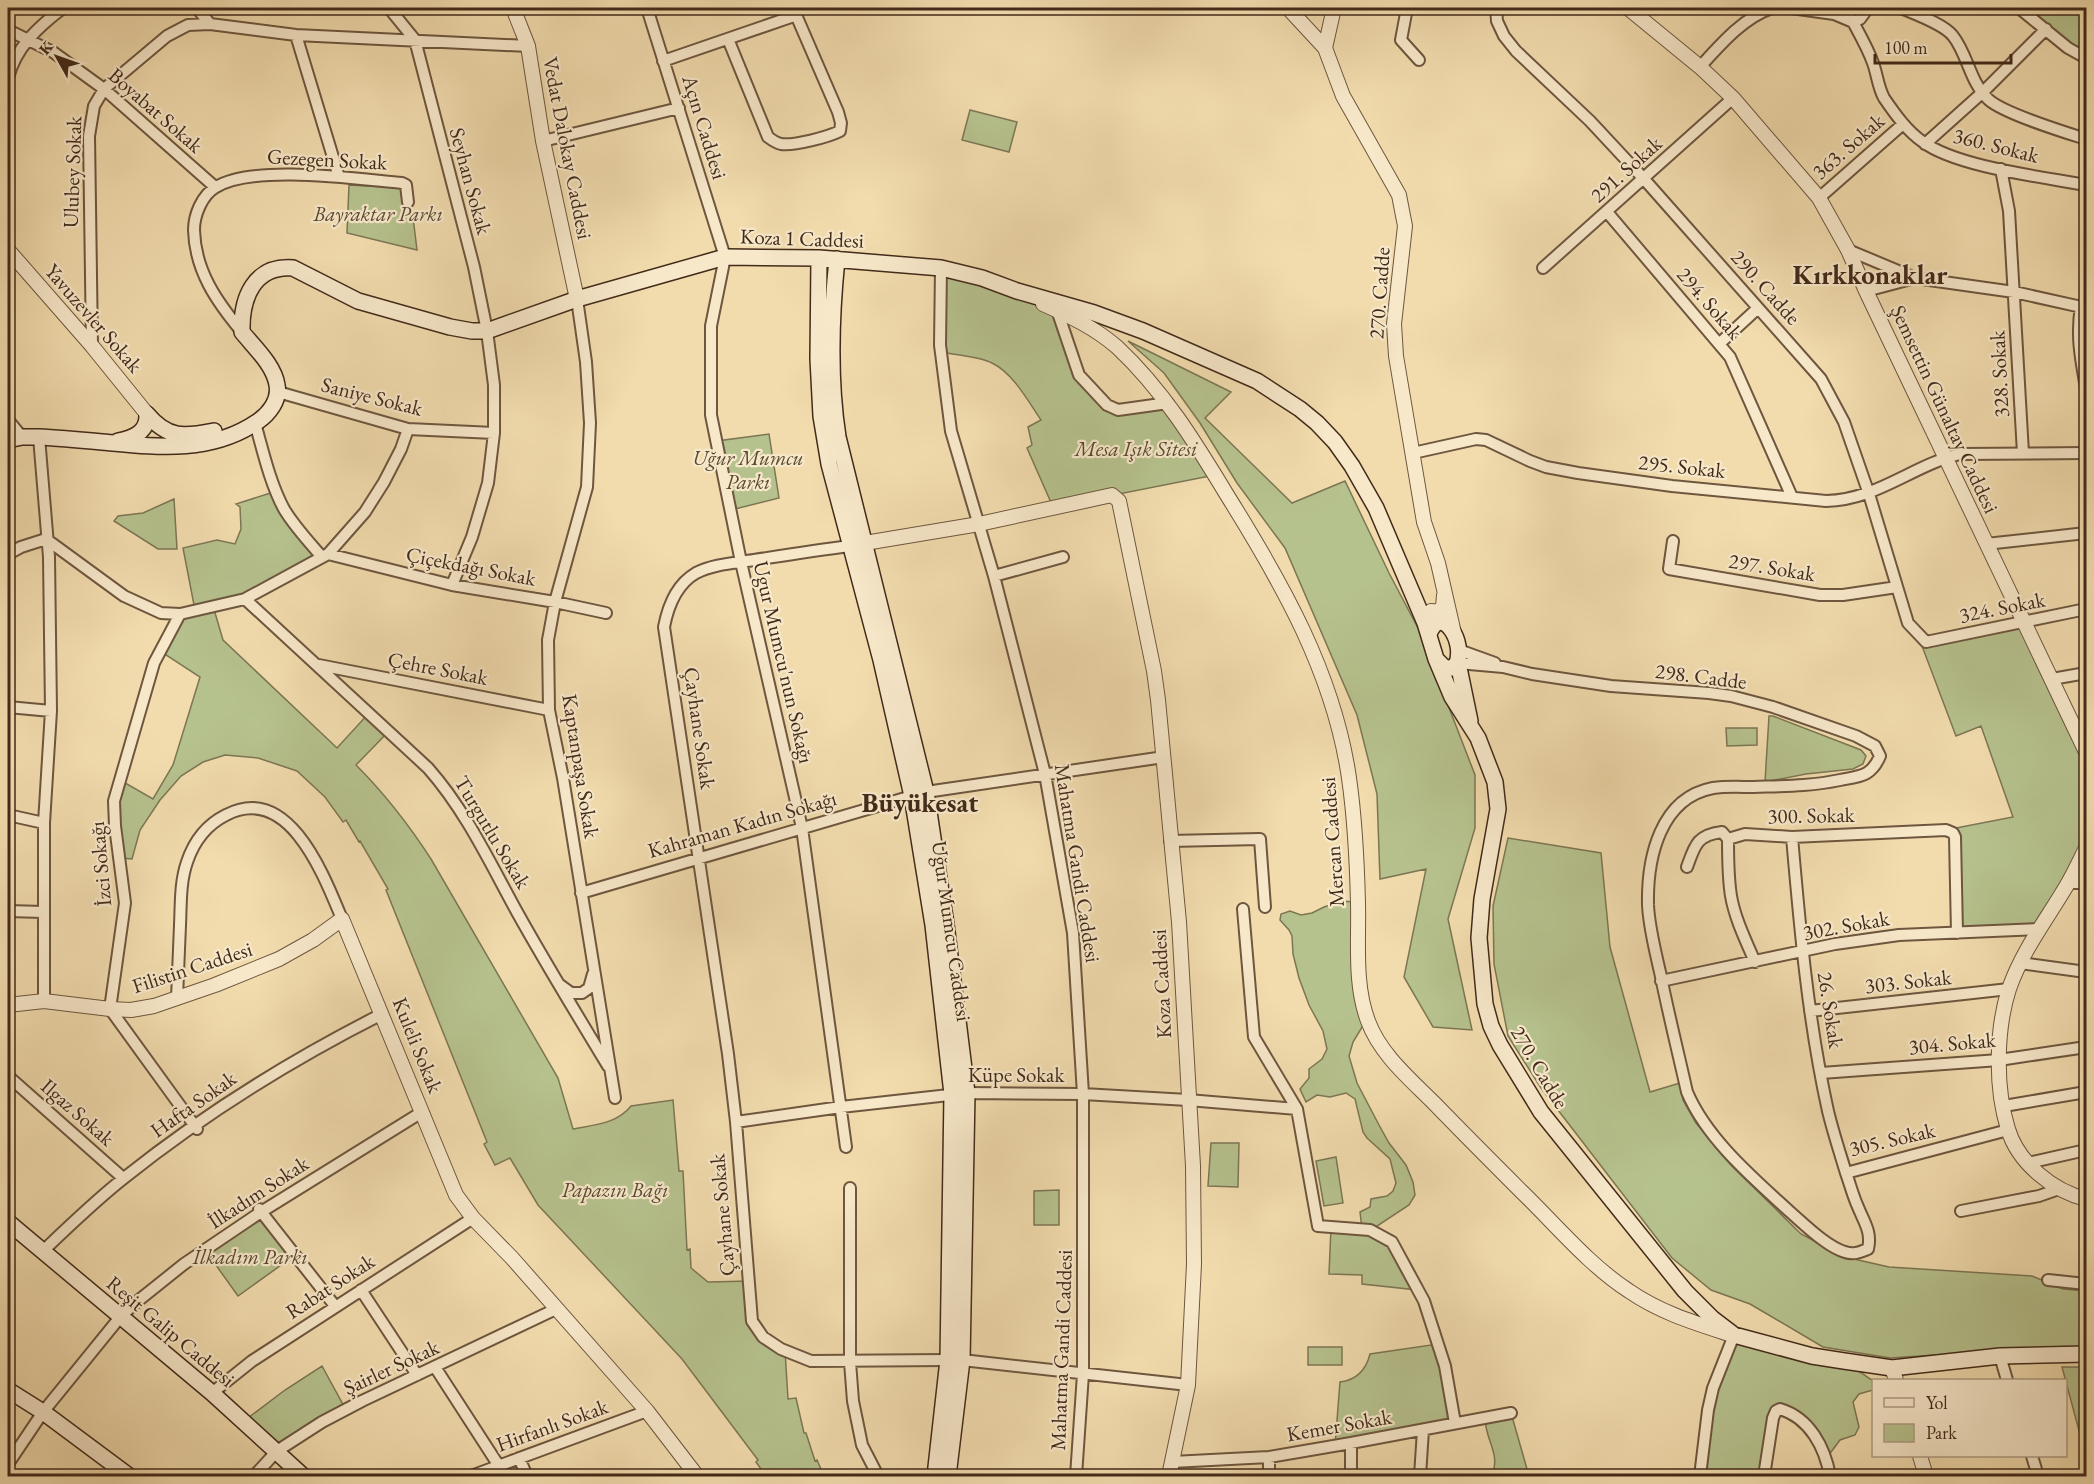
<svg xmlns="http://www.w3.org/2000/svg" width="2094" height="1484" viewBox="0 0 2094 1484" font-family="'EB Garamond',serif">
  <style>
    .green { fill: #b6c28e; stroke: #7c7654; stroke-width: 1.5 }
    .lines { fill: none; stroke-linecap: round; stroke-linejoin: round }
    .minor-casing { stroke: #6e563f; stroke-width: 14 }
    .tertiary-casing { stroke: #6e563f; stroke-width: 16 }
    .secondary-casing { stroke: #422a1a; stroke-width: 18 }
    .minor { stroke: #f7e8ca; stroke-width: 10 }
    .tertiary { stroke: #f7e8ca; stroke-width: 14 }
    .secondary { stroke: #f7e8ca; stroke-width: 15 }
    .labels { text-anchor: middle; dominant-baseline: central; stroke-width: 4.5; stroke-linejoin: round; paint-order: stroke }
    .street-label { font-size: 21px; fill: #422a1a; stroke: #f7e8ca }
    .park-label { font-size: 21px; font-style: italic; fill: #594831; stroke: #f7e8ca }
    .district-label { font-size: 27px; font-weight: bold; fill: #422a1a; stroke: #f7e8ca }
  </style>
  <rect width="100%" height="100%" fill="#f2dcae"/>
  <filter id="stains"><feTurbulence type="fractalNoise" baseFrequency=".00333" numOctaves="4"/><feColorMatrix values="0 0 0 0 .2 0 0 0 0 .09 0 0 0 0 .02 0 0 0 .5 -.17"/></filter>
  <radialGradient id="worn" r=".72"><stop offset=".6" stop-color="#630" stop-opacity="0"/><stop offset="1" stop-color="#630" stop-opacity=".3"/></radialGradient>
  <path class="green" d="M2019 8H2086V58Z
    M970 110 1017 122 1009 152 962 140Z
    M349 185 403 188 406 207 412 209 417 250 347 233Z
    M941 268 1057 310 1079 375 1107 405 1168 403 1215 475 1053 507 1027 448 1032 445 1028 427 1041 420C1028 401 1013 373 992 363 979 356 955 355 941 352Z
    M1128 341 1231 392 1205 418 1292 503 1345 481 1389 573 1419 630 1475 775V828L1448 919 1472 1030 1433 1027 1404 977 1426 869 1380 879 1377 794 1357 715 1285 548 1237 483 1200 423 1164 373Z
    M769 434 779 498 731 510 717 441Z
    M277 491 322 557 245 599 213 606 223 640 337 748 369 713 389 731 356 765C385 794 409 825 431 859L558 1078 573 1129C593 1125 617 1124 631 1106L673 1100 679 1171H683L687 1250 690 1249 691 1268 708 1282 749 1281 752 1321 785 1350 788 1399 796 1398 804 1433H806L815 1461 817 1460 824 1476H766L756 1462 758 1460 682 1359 538 1205 510 1158 495 1165 484 1144 487 1142 386 890 388 889 360 841 359 842 346 820 343 822 325 797 297 771 258 758 225 755 203 762 181 776 160 800 140 830 132 859 120 858 115 827 120 780 153 799 173 765 200 677 160 651 180 614 195 610 183 548 217 540 235 544 241 529 240 507 236 504Z
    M174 499 177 549H158L114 521 118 516 143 513Z
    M2026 623 2086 752V848L2039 929 1957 933 1955 837 1946 830 2013 817 1981 726 1956 736 1922 646 1926 642Z
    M1769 716H1773L1861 750 1866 756 1863 764 1853 769 1806 774 1765 782Z
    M1726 728H1757V745L1727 746Z
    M1508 838 1601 853 1610 947 1650 1092 1680 1083 1683 1100 1696 1123 1731 1165 1801 1234 1845 1257 1889 1267 2032 1276 2063 1289 2086 1291V1349L1997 1351 1890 1358 1823 1347 1750 1304 1711 1290 1672 1258 1541 1088 1508 1036 1494 964 1493 906Z
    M1343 901 1353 902 1367 1019 1353 1042 1349 1056 1357 1083 1379 1125 1389 1143 1406 1165 1413 1182 1415 1195 1409 1205 1371 1230 1392 1242 1418 1290 1362 1284V1275L1329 1274 1331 1228 1362 1229 1360 1212 1370 1207 1371 1199 1387 1196 1393 1191 1396 1183 1390 1159 1367 1138 1363 1132 1355 1099 1346 1093 1330 1097 1317 1095 1306 1102 1300 1089 1309 1078V1069L1322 1059 1327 1049 1323 1031 1309 1005 1299 978 1293 954 1292 936 1289 930 1280 920 1281 914 1290 911 1301 915 1312 913 1324 907Z
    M1211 1143H1239L1238 1187 1208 1186Z
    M1336 1157 1343 1203 1324 1206 1316 1161Z
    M1059 1190V1225H1034V1191Z
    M261 1217 291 1258 238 1296 208 1254Z
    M1734 1335 1844 1361 1873 1381V1390L1859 1394 1853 1402 1859 1427 1855 1435 1840 1440 1831 1452 1825 1454 1820 1443 1780 1409 1764 1476H1700L1704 1437Z
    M1438 1344 1455 1423 1335 1446 1340 1382C1357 1380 1366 1370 1370 1354Z
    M1308 1347H1342V1365H1308Z
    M322 1366 346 1410 277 1451 244 1421 285 1390Z
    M2062 1367H2086L2085 1453Z
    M1511 1413 1529 1476H1492C1501 1453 1485 1440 1485 1418Z"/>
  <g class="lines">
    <defs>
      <path id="minor" d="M197 8 210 24
        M389 8 415 40 474 267 487 331 494 385V433L488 483 472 537 452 585
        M647 8 725 257 711 326V415L741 562 802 828 846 1147
        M1407 8 1401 40 1419 60
        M1496 8 1497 21 1504 36 1516 51 1590 121 1644 179 1821 379 1844 422 1869 494 1908 623 1926 642 2086 609
        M1791 8 1834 14 1853 22C1860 35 1868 49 1873 63 1877 74 1878 87 1884 98 1895 114 1907 131 1923 142 1957 167 2043 177 2086 185
        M1846 8 1853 22 1860 19 1868 8
        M1901 8C1915 14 1944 24 1953 36 1968 55 1970 83 1989 100 2005 114 2064 132 2086 139
        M2019 8 2068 48 2086 58
        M8 30 53 52 104 89 215 187
        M296 35 339 177
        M728 39 768 137C772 140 776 143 781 144 794 146 828 137 840 131L841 123 838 112 793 8
        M663 61 797 15
        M1700 67C1720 45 1744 17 1772 8
        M8 78C16 47 38 27 63 8
        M543 141 679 108
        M1925 144 1983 92 2046 29
        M2001 169 2009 211 2023 453
        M1819 198 1903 124
        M1607 212 1730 357 1792 497
        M1848 250 1915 278 2014 292 2086 308
        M941 268 940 345 951 431 994 576 1045 774 1073 933 1083 1094V1374L1076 1476
        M1543 268 1733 98
        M1866 291 1915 278
        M577 299 586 362 590 423 587 487 555 602 548 640 549 710 563 778 615 1098
        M2081 307C2076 335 2081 360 2086 388
        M1057 310 1079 375 1107 405 1118 410 1168 403
        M242 332C217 302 195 271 194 230 194 215 202 195 216 187 253 164 357 179 402 183L406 185 408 202
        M1720 343 1758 308
        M92 346 89 136 94 106 104 89 167 36 188 25 210 24 296 35 528 46
        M278 392 408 429 494 433
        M8 420 22 437
        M255 423C263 451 270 483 284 509 294 526 309 542 322 557
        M39 437 49 557 51 711 44 823V1001
        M1413 453 1476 439 1486 440 1530 461 1546 467 1578 473 1672 486 1826 501C1877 500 1913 465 1960 454L2086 453
        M46 539 124 596 161 613 180 614 245 599 328 554 365 512 384 482 401 449 408 429
        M1673 541 1669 569 1820 595H1843L1897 587
        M1986 544 2086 533
        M850 546C818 550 786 555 754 560 736 563 713 564 696 573 677 584 668 606 664 627L728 1054 736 1122 752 1321 763 1337 781 1349 811 1361 948 1360
        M8 554 21 547 46 539
        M328 554 452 585 555 602 606 613
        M994 576 1063 557
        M245 599 428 768C466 811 490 863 517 912 546 964 577 1015 608 1066
        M180 614 154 663 114 801 115 826 125 903 110 1009 197 1129
        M1459 650 1495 663
        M1458 663 1503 667 1532 674 1611 686 1709 693 1731 696 1773 707 1856 736 1875 746 1880 756C1871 777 1860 776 1840 780 1812 786 1783 786 1754 787 1741 787 1726 786 1713 788 1660 798 1647 858 1648 905 1649 927 1655 950 1660 972 1668 1012 1678 1052 1687 1092 1707 1139 1753 1178 1789 1211 1804 1224 1827 1247 1845 1252 1854 1255 1860 1252 1868 1249 1872 1232 1864 1222 1858 1207 1853 1196 1850 1184 1846 1173
        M319 665 549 710
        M2052 679 2086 673
        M8 707 51 711
        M926 792 1164 757
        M8 815 44 823
        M1792 837C1800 929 1808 1021 1828 1111 1833 1132 1840 1153 1846 1173L2008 1130
        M1728 839C1728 858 1728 877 1731 896 1735 919 1746 941 1755 962
        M1170 841 1260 839 1265 907
        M1687 867C1695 845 1697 835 1722 832L1728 839 1745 834 1792 837 1946 830 1953 833 1955 837 1957 933
        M2068 883H2086
        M581 893 912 796
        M1243 909 1254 1037 1297 1109 1318 1226 1370 1230 1392 1242 1424 1301 1445 1366 1455 1423
        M8 911 43 912
        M2020 963 2086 972
        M1661 981 1835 944 1899 935 2039 929
        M560 985 571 993H582L589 988 593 974
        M177 998C178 974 179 950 180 925 181 904 180 882 187 862 194 841 206 825 226 815 289 782 324 876 342 919
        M1810 1011 2009 989
        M1821 1073 1999 1060 2086 1047
        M8 1076 123 1178
        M2004 1106 2086 1092
        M736 1122 841 1107 967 1093 1083 1094 1188 1100 1297 1109
        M2028 1163 2086 1150
        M850 1188V1362L853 1401 862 1445 878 1476
        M259 1209 335 1306
        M1961 1211 2039 1196 2059 1189
        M43 1251C69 1226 96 1200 124 1178 204 1114 291 1060 382 1014
        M2048 1280 2086 1284
        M361 1290 417 1375
        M2000 1356 2007 1380
        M962 1360 1188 1385
        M435 1367 499 1466
        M212 1393 252 1361 473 1218
        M2032 1456 2038 1476
        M519 1458 527 1476
        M1172 1462 1269 1457 1351 1443 1511 1413
        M8 1464 43 1412 121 1316 139 1300 184 1264 261 1212 422 1112
        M254 1476 277 1451 322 1422 362 1401 556 1309
        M471 1476 647 1411
        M1269 1476V1457
        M1351 1476V1443
        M1420 1476 1423 1430
        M1700 1476 1708 1410 1713 1388 1734 1335
        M1764 1476 1773 1418 1776 1411 1780 1409C1810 1418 1825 1448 1830 1476"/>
      <path id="tertiary" d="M513 8 528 46 543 141 577 299
        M1288 8 1325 48 1343 96 1399 195 1405 226 1394 324 1396 356 1424 522 1438 563 1454 633
        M1628 8 1700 67 1733 98 1819 198 1848 250 1866 291 2086 752
        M1325 48 1334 8
        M8 250 92 346 147 414
        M1043 304C1070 316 1095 328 1117 347 1163 390 1195 442 1227 495 1282 583 1334 674 1349 778 1355 820 1357 862 1358 903 1359 942 1354 984 1368 1021 1380 1054 1410 1079 1434 1103 1463 1133 1493 1163 1522 1192 1557 1226 1589 1265 1629 1291 1661 1313 1695 1323 1732 1335
        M865 543 979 524 1112 495 1119 501 1154 671 1158 700 1179 922 1193 1166 1194 1264 1188 1385 1169 1476
        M1431 611 1437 612 1443 607 1444 595
        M2086 848C2080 860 2074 873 2067 885 2047 919 2022 951 2009 989 1996 1029 1995 1088 2008 1129 2018 1163 2053 1191 2086 1199
        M8 1005 44 1001 110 1009 131 1010 154 1006 215 985 279 959 313 940 342 919 456 1195 473 1218 512 1258 647 1411 697 1476
        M1892 1368 1896 1380
        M1920 1456 1926 1476"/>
      <path id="secondary" d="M819 258 818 359 821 416 829 464 881 660 912 796 933 925 952 1094 948 1360 935 1476
        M837 259C831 317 829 379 838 437L926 792 946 924 967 1093 962 1360 948 1476
        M147 414C168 439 184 437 214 431
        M8 440 22 437H39C60 438 81 440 102 442 156 447 210 454 257 422 269 414 280 400 277 385 274 365 254 347 242 332 241 298 254 265 293 268L358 301 450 327 472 331H487L577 299 725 257 819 258 941 268 982 278 1017 291 1094 313 1143 331 1257 381 1300 409 1317 423 1335 442 1352 466 1376 508 1425 623 1436 659 1445 668H1451L1456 665C1467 643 1441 602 1429 634
        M118 441C134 438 148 432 147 414
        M1436 659 1452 697 1478 738 1495 782 1498 809 1482 899 1479 938 1485 1004 1491 1026 1500 1045 1541 1112 1685 1291 1713 1319 1734 1335 1812 1356 1844 1361 1892 1368 2000 1356 2086 1354
        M1458 663 1470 721
        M8 1222 212 1393 303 1476
        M8 1390 43 1412 129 1476"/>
    </defs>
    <use href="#minor" class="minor-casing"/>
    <use href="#tertiary" class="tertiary-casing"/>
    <use href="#secondary" class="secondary-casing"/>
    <use href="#minor" class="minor"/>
    <use href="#tertiary" class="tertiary"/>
    <use href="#secondary" class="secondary"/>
  </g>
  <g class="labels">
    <g class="street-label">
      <text transform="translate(156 110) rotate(41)">Boyabat Sokak</text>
      <text transform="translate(705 127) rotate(73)">Açın Caddesi</text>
      <text transform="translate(1996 145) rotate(14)">360. Sokak</text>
      <text transform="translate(1848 146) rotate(-41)">363. Sokak</text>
      <text transform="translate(568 148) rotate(79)">Vedat Dalokay Caddesi</text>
      <text transform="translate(327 159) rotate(3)">Gezegen Sokak</text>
      <text transform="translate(1626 169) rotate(-42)">291. Sokak</text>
      <text transform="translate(72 172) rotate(-88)">Ulubey Sokak</text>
      <text transform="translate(471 181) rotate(75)">Seyhan Sokak</text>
      <text transform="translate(802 238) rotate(2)">Koza 1 Caddesi</text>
      <text transform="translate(1766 287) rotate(48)">290. Cadde</text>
      <text transform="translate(1379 293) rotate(-86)">270. Cadde</text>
      <text transform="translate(1710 303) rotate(49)">294. Sokak</text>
      <text transform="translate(94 318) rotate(49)">Yavuzevler Sokak</text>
      <text transform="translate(1999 374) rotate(-93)">328. Sokak</text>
      <text transform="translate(372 396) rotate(14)">Saniye Sokak</text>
      <text transform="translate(1945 409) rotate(65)">Şemsettin Günaltay Caddesi</text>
      <text transform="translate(1682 466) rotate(6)">295. Sokak</text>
      <text transform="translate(471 566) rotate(11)">Çiçekdağı Sokak</text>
      <text transform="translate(1772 567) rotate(9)">297. Sokak</text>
      <text transform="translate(2002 607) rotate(-11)">324. Sokak</text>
      <text transform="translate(784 662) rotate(77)">Ugur Mumcu'nun Sokağı</text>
      <text transform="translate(438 668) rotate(11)">Çehre Sokak</text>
      <text transform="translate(1701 676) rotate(7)">298. Cadde</text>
      <text transform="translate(700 728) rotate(82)">Çayhane Sokak</text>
      <text transform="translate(581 766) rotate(81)">Kaptanpaşa Sokak</text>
      <text transform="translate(1811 815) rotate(-1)">300. Sokak</text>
      <text transform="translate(742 824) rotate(-16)">Kahraman Kadın Sokağı</text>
      <text transform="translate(493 832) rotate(59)">Turgutlu Sokak</text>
      <text transform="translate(1332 842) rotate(-94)">Mercan Caddesi</text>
      <text transform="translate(1078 863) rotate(81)">Mahatma Gandi Caddesi</text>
      <text transform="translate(100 864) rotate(-95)">İzci Sokağı</text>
      <text transform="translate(1846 925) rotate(-10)">302. Sokak</text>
      <text transform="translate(952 931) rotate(82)">Uğur Mumcu Caddesi</text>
      <text transform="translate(192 967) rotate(-18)">Filistin Caddesi</text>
      <text transform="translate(1908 981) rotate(-6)">303. Sokak</text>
      <text transform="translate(1161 984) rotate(-93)">Koza Caddesi</text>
      <text transform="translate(1831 1010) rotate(81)">26. Sokak</text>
      <text transform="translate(1952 1043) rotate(-5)">304. Sokak</text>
      <text transform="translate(418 1045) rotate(68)">Kuleli Sokak</text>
      <text transform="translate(1540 1067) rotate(59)">270. Cadde</text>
      <text x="1016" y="1074">Küpe Sokak</text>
      <text transform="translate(193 1104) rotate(-35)">Hafta Sokak</text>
      <text transform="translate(78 1112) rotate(41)">Ilgaz Sokak</text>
      <text transform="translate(1892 1139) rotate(-13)">305. Sokak</text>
      <text transform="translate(258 1192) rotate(-33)">İlkadım Sokak</text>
      <text transform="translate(722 1215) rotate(-95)">Çayhane Sokak</text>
      <text transform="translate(330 1286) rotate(-33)">Rabat Sokak</text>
      <text transform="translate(171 1331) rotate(40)">Reşit Galip Caddesi</text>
      <text transform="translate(1061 1350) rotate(-88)">Mahatma Gandi Caddesi</text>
      <text transform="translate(391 1367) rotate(-25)">Şairler Sokak</text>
      <text transform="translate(552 1425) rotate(-20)">Hirfanlı Sokak</text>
      <text transform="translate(1339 1425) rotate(-10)">Kemer Sokak</text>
    </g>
    <g class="park-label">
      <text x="378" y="213">Bayraktar Parkı</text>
      <text x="1136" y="448">Mesa Işık Sitesi</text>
      <text x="748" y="457">Uğur Mumcu<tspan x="748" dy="24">Parkı</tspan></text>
      <text x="615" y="1189">Papazın Bağı</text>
      <text x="250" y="1256">İlkadım Parkı</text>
    </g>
    <g class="district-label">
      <text x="1870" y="274">Kırkkonaklar</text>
      <text x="920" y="802">Büyükesat</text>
    </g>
  </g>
  <rect width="2094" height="1484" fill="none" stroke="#f2dcae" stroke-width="30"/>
  <rect x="9" y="9" width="2076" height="1466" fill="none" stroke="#422a1a" stroke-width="3"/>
  <rect x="15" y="15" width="2064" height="1454" fill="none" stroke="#422a1a" stroke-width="1.5"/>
  <rect x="1872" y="1379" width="195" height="78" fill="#f7e8ca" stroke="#af9c84" stroke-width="1.5"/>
  <rect x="1884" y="1398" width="30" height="9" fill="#f7e8ca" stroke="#af9c84" stroke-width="1.5"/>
  <text x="1926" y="1409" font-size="18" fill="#422a1a">Yol</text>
  <rect x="1884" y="1424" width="30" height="18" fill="#b6c28e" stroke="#af9c84" stroke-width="1.5"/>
  <text x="1926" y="1439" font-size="18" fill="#422a1a">Park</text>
  <g transform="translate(57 57) rotate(310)" stroke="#f7e8ca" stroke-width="4.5" paint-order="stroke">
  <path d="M0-4.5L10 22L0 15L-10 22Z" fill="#422a1a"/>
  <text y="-9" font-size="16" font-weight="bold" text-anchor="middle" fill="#422a1a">K</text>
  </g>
  <path d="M1875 54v9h136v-9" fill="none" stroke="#422a1a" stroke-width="3"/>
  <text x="1884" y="54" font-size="18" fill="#422a1a" stroke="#f7e8ca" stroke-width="4.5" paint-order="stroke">100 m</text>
  <rect width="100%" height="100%" filter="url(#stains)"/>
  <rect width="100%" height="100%" fill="url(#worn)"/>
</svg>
